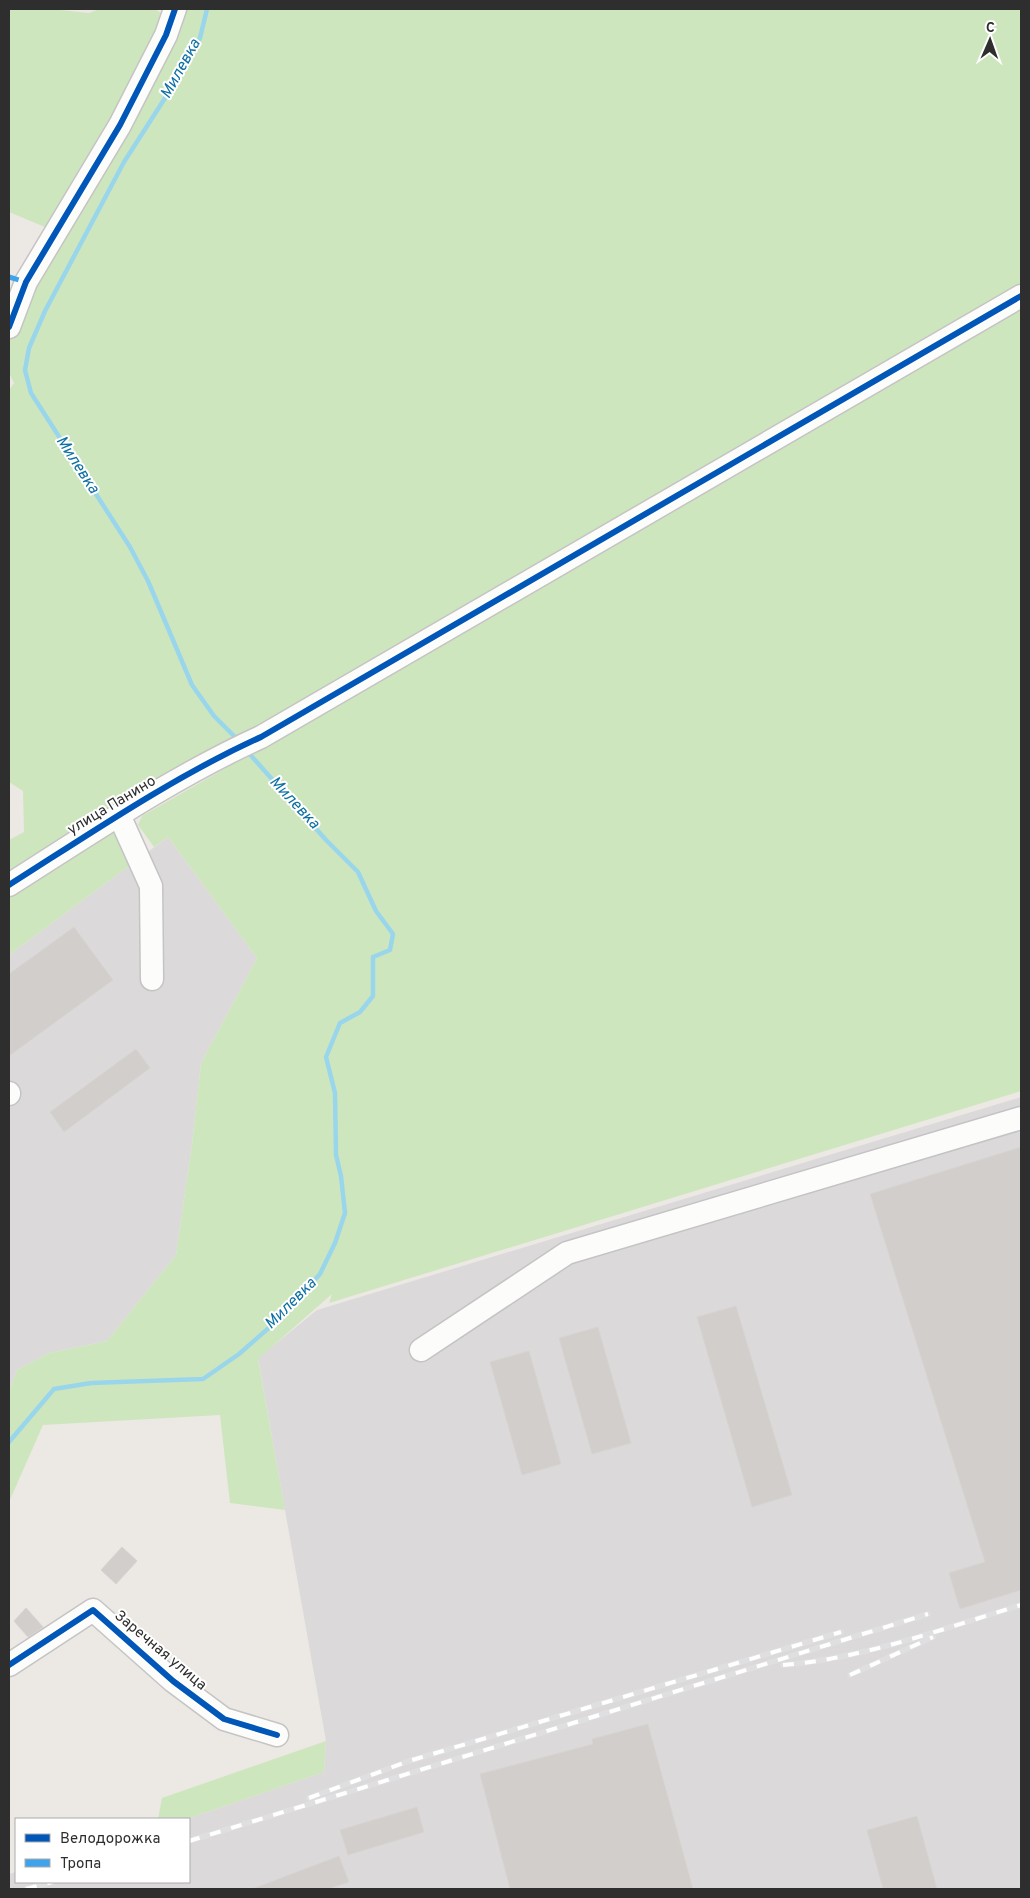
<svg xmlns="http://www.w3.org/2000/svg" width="1030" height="1898" viewBox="0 0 1030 1898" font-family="Overpass,sans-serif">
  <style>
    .industrial { fill: #dcd9db }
    .green { fill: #cee6be }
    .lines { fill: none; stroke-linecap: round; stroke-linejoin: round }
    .stream { stroke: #99d6ec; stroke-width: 4.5 }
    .building { fill: #d1cecb; stroke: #d7d4d0 }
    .minor-casing { stroke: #c5c4c5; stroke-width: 25 }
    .minor { stroke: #fcfcfb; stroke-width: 22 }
    .rail-casing { stroke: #dfdfe1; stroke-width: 5.5 }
    .rail { stroke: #fff; stroke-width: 4; stroke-dasharray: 11; stroke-linecap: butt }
    .quiet { stroke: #3ea3eb; stroke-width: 5; stroke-dasharray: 10 5; stroke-linecap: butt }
    .cycleway-casing { stroke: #fff; stroke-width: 9 }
    .cycleway { stroke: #0057b8; stroke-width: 6 }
    .labels { text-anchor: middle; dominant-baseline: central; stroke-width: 4; stroke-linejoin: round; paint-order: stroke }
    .street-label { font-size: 15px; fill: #2e2e2e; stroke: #fff }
    .water-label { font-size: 16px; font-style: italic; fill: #0d6fa3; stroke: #fff }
  </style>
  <rect width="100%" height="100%" fill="#ece8e4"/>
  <path class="industrial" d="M168 837 257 958 201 1063 192 1144 176 1255 107 1341 49 1353 17 1370 9 1391V955Z
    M1021 1097V1889H9V1874L16 1872V1882H189L187 1819 324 1772 326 1741 258 1358 317 1310Z"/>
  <path class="green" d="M9 9H51L89 13 99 9H155L173 21 177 9H1021V287L917 354 728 453 333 682 114 813 115 836 133 863 9 955V840L24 832 23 791 9 782V390L14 383 9 373V332L57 232 9 212Z
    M1021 308V1091L329 1303 332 1294 258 1359 285 1510 230 1503 220 1415 43 1425 9 1502V1391L17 1370 49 1353 107 1341 176 1255 192 1144 201 1063 257 958 168 837 154 847 138 825 142 816 735 476Z
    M326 1741 324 1772 187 1819H158L162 1798Z"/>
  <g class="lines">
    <path class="stream" d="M207 9 200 38 183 70 124 162 45 311 29 348 25 370 31 393 130 547 148 581 192 685 214 716 239 741
      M9 1442 54 1389 91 1383 203 1379 239 1354 279 1319 320 1274 335 1243 345 1213 341 1176 336 1155 335 1093 326 1057 340 1023 360 1012 373 996V957L390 950 393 934 376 911 358 872 326 840 247 751"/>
  </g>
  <path class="building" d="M74 927 113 980 9 1056V974Z
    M136 1049 150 1068 64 1132 50 1112Z
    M1021 1147V1590L960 1609 949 1573 985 1562 870 1194Z
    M736 1306 792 1495 752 1507 697 1317Z
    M598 1327 631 1443 592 1454 559 1338Z
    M529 1351 561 1464 522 1475 490 1362Z
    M122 1547 137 1561 116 1584 101 1570Z
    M26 1608 43 1627 28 1637 14 1621Z
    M648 1724 693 1889H510L480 1774 593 1744 592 1739Z
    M417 1807 424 1832 348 1855 340 1830Z
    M917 1816 937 1889H883L867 1830Z
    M339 1856 349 1882 328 1889H252Z"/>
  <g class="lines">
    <defs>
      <path id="minor" d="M9 327 26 282 120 125 166 35 175 9
        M119 815 151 886 152 979
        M9 885C91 833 173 777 261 737L1021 296
        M9 1093V1094
        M421 1350 567 1253 1021 1118
        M9 1665 93 1610 173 1681 224 1719 277 1735"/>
    </defs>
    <use href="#minor" class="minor-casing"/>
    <use href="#minor" class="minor"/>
    <defs>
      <path id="rail" d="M783 1665C862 1659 945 1628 1021 1605
        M850 1675 933 1637
        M309 1798 409 1761 841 1632
        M189 1841 928 1614
        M26 1889 52 1882"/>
    </defs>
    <use href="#rail" class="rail-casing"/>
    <use href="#rail" class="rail"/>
    <path class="quiet" d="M9 277 26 282"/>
    <defs>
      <path id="cycleway" d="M9 327 26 282 120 125 166 35 175 9
        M9 885C91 833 173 777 261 737L1021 296
        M9 1665 93 1610 173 1681 224 1719 277 1735"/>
    </defs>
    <use href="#cycleway" class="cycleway-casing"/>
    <use href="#cycleway" class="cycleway"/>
  </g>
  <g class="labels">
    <g class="street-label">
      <text transform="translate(112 806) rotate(-31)">улица Панино</text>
      <text transform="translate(160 1651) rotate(40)">Заречная улица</text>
    </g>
    <g class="water-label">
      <text transform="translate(181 69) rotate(-61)">Милевка</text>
      <text transform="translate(77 465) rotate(57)">Милевка</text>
      <text transform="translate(294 803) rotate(47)">Милевка</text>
      <text transform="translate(291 1304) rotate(-45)">Милевка</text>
    </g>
  </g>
  <rect width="1030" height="1898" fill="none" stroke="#2e2e2e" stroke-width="20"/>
  <rect x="15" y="1818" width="175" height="65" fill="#ffffff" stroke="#ababab"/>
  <rect x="25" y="1834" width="25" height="8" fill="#0057b8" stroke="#ababab"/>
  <text x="60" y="1843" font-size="15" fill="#2e2e2e">Велодорожка</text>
  <rect x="25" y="1859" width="25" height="8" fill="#3ea3eb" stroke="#ababab"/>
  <text x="60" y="1868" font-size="15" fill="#2e2e2e">Тропа</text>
  <g transform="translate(990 40) rotate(2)" stroke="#ffffff" stroke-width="4" paint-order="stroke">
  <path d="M0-4L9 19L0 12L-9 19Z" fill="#2e2e2e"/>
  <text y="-8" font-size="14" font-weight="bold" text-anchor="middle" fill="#2e2e2e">С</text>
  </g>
</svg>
